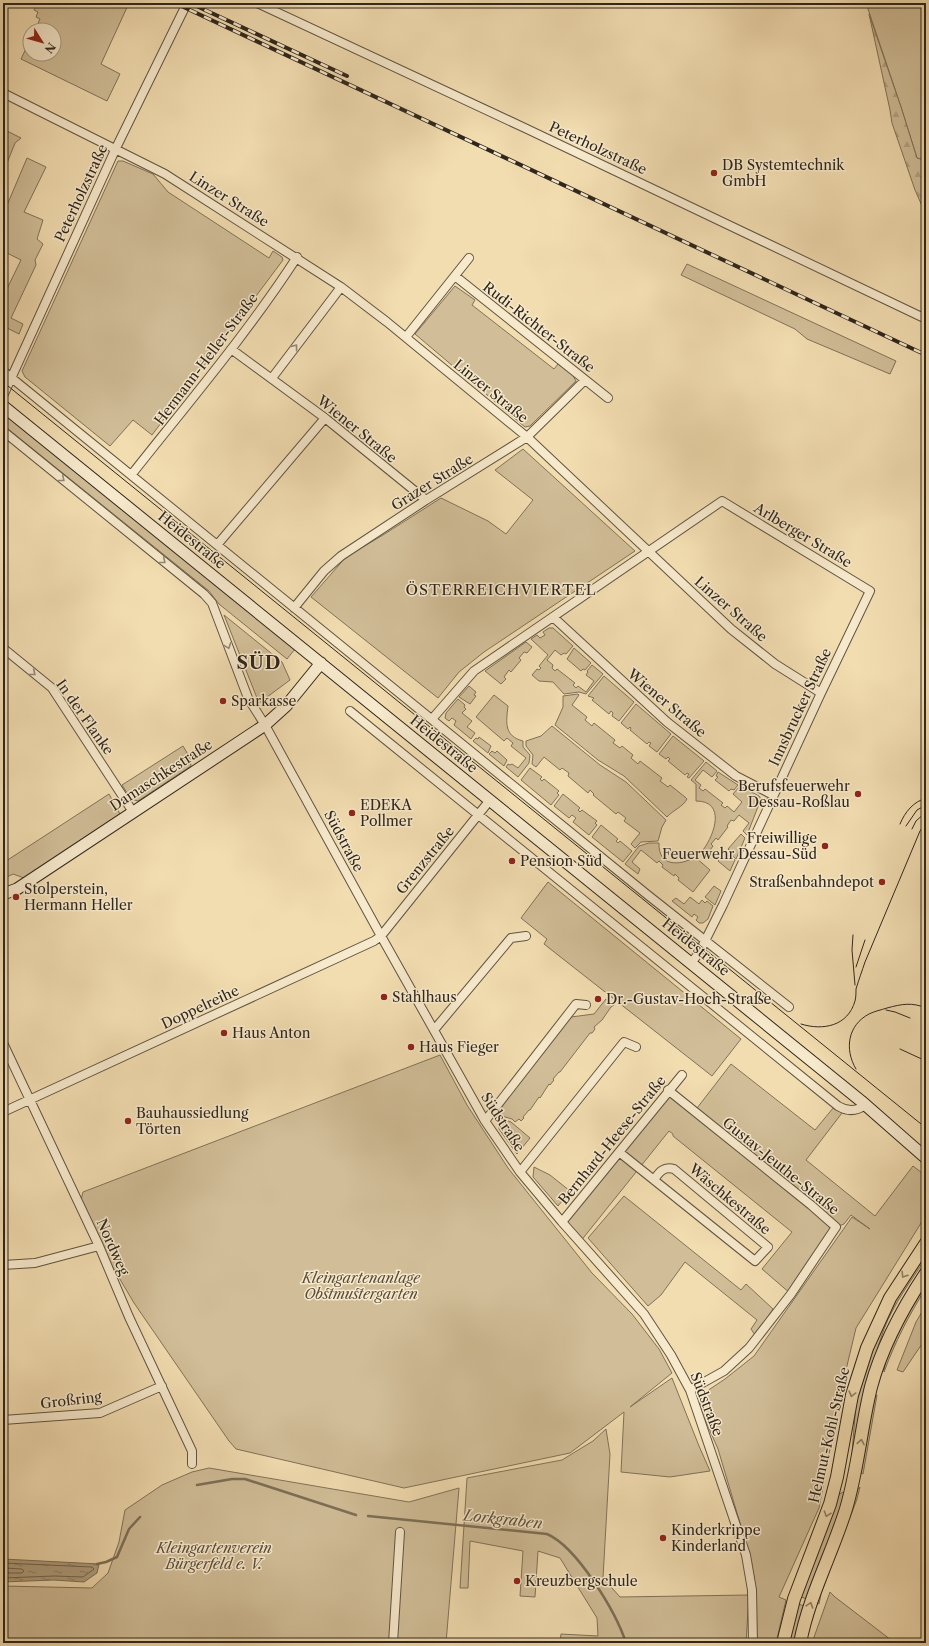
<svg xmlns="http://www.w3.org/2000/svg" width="929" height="1646" viewBox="0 0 929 1646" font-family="'Libre Caslon Text',serif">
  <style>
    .green { fill: #d1be98; stroke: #80725a }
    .forest { fill: url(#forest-firs); stroke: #80725a }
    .water { fill: url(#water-ripples); stroke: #7c6f57 }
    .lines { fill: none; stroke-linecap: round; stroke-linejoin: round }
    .shore { stroke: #70624d; stroke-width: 1 }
    .stream { stroke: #7c6f57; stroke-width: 2.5 }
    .street-casing { stroke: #605441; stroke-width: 10 }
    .secondary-casing { stroke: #2f261c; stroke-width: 13 }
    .primary-casing { stroke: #2f261c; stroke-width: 14 }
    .street { stroke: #f7e9cc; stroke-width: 8 }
    .secondary { stroke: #f7e9cc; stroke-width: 11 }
    .primary { stroke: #f2ddb1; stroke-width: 12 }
    .tram { stroke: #2f261c; stroke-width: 1 }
    .rail-casing { stroke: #2f261c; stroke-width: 4 }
    .rail { stroke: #f7e9cc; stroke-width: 2.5; stroke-dasharray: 8; stroke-linecap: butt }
    .oneway { stroke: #938874 }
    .oneway2 { stroke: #908266 }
    .poi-dot { fill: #8f2418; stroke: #f7e9cc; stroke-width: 1.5 }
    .labels { text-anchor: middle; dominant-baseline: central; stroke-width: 3; stroke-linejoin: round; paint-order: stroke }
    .street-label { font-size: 14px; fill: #2f261c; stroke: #f7e9cc }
    .poi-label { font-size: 14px; fill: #2f261c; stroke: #f7e9cc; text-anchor: start }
    .park-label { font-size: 14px; font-style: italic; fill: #584c3b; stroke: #f7e9cc }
    .neighbourhood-label { font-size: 15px; letter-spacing: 1px; fill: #2f261c; stroke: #f7e9cc }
    .water-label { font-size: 15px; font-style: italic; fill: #5c503e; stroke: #f7e9cc }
    .district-label { font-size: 18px; font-weight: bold; letter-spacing: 1px; fill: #2f261c; stroke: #f7e9cc }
  </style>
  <defs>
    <pattern id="forest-firs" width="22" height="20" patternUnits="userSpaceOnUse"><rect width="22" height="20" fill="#d1be98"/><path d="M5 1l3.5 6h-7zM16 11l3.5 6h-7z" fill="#b4a382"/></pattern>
    <pattern id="water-ripples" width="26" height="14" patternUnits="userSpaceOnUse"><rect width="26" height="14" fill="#b09f7e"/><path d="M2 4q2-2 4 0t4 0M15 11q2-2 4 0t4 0" fill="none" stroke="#908166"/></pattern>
  </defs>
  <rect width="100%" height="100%" fill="#f2ddb1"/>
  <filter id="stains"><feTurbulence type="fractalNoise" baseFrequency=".005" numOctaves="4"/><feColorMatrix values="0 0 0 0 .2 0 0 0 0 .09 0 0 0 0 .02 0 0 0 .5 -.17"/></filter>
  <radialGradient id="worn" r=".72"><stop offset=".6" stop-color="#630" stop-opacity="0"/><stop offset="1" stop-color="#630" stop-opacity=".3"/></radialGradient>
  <path class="green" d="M38 3H129L101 64 120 74 107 101 21 59 30 40V54H54V30H35L40 19 36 17 38 12 34 10Z
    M866 3H926V165L924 160 917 158 901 107Z
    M3 129 21 138 15 143 3 173Z
    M27 158 46 167 24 212 43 220 37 239 43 244 35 260 36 265 11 318 23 324 19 334 3 326V297L21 260 3 251V210H5Z
    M118 161H123L153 174 168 192 269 258 273 251 282 257 283 260 152 435 133 420 110 446 25 377 22 371Z
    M687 264 896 361 890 374 807 339 795 329 681 275Z
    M455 286 475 300 472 305 554 369 558 364 572 374 576 381 530 426 525 427 415 334Z
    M6 413 295 649 287 659 219 604 209 591 3 425V416Z
    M523 449 635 551 484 652 459 672 438 698 311 597 346 557 383 535 441 498 488 521 506 534 533 500 495 470Z
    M224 615 282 662 290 680 259 703Z
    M549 628H553L573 646 566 654 564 653 561 655 555 650 547 660 553 665 552 668 555 671 557 669 575 683 573 685 576 688 578 686 586 692 594 681 586 675 588 672 587 671 592 665 603 674 586 694 579 692 564 694 553 682 539 681 532 675 537 669 539 670 541 668 539 666 548 655 531 639 537 635 540 638 545 635 543 632Z
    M526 642 532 647 527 653 524 652 519 658 521 660 511 672 509 670 504 677 506 679 501 684 485 671Z
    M574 648 591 663 585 670 583 669 581 671 567 659Z
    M604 676 634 702 619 721 612 716 613 713 611 711 609 714 592 700 594 698 588 696Z
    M469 686 476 692 474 695 476 696 470 704 459 697Z
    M578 694 579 695 572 705 587 717 585 720 592 726 594 723 615 740 613 743 620 748 622 746 633 755 631 758 638 764 640 761 662 778 660 781 668 787 670 785 685 797 687 799C683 807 673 810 667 817L624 776 598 760 555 725 563 707V696Z
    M494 695 508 706C506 723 504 736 523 741V747L530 755 529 763 518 777 506 767 508 764 510 765 512 764 518 768 526 758 511 746 513 743 507 738 504 741 476 717Z
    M458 699 465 705 464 707 466 709 462 713 472 721 467 727 475 733 471 739 454 725 456 721 452 718 449 721 445 718 446 713Z
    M636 704 671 734 657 752 649 746 651 743 649 742 647 744 630 730 631 728 630 727 628 729 621 723Z
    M552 726 600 765 626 782 666 820 662 827 658 841 641 842 635 848 631 844 640 833 624 821 626 818 618 812 616 814 593 795 594 794 590 790 588 793 568 776 569 773 562 768 560 770 544 757 536 767 532 764 533 755 526 746V741L541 736Z
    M673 736 704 761 689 778 687 777 689 774 687 773 685 775 668 761 670 759 668 757 666 759 659 754Z
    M479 737 491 746 488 753 473 741 476 738 478 739Z
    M183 746 190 758 191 766 138 801 131 799 122 785Z
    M492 751 495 753 497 751 507 760 504 766 489 754Z
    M706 762 717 771 712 777 703 770 695 780 701 785 699 788 703 791 705 789 723 803 721 805 725 808 727 806 734 812 742 802 733 794 740 786 759 796 761 799 747 835 743 831 749 823 739 815 734 821 731 820 727 826 728 827 718 840 716 838 711 844 713 846 708 853 703 850C715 834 726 801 696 801V784L691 780Z
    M530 768 542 777 540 779 542 781 544 779 559 791 557 793 559 795 551 805 521 780Z
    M718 772 738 785 734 790 731 789 729 791 715 780 718 777 716 776Z
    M109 794 120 814 24 878 13 874 3 879V863Z
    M563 794 580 808 578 810 580 812 582 810 597 821 595 823 597 825 589 835 573 822 576 818 572 815 569 818 554 806Z
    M601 825 618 839 616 841 618 843 620 841 632 851 623 862 592 837Z
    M741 834 745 838 736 859 730 854 731 851 728 849Z
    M649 843H659C658 867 680 866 695 857L710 870 693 892 678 880 679 878 675 874 674 876 662 867 663 865 659 861 657 863 641 850 632 862 640 869 638 874 625 864 639 846Z
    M725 853 735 860 730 871 718 861Z
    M548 882 741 1039 712 1076 544 944 547 939 521 918Z
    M714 886 721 891 715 905 705 897Z
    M690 897 699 904 702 900 705 903 707 901 713 906 708 919 703 923H699L696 920 698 917 694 914 692 917 672 901 676 898 684 904Z
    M606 999 614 1005 611 1007 602 1020 594 1027 595 1029 592 1033H590L560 1072H559L553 1079 554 1080 550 1085 549 1084 540 1098 539 1097 530 1110H529L523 1117 524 1118 521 1121 519 1119 515 1122 512 1119 498 1115 509 1092 571 1017 594 1014Z
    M440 1055 467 1105 508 1168 592 1273 632 1314 659 1349 672 1373 630 1407 672 1378 699 1446 710 1471 670 1477 621 1472 624 1412 570 1453 404 1488 236 1449 229 1441 134 1303 111 1264 81 1200 83 1192Z
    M731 1064 815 1130 834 1107 842 1113 806 1160 875 1216 913 1166 926 1176V1215L856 1328 840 1395 819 1508 779 1597 786 1600 776 1643H756V1622L754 1577 746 1543 718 1449 703 1415 699 1401 701 1395 725 1379 754 1356 852 1217 870 1229 851 1215 844 1224 836 1227 791 1294 762 1269 792 1232 673 1136V1134L669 1131 580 1242 562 1222 668 1090 694 1112Z
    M500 1118 511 1122 530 1138 517 1154 499 1129Z
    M534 1167 550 1175 570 1191 558 1206 533 1177Z
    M624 1196 741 1290 746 1284 773 1309 755 1335 751 1329 757 1320 685 1262 661 1295 648 1306 588 1238Z
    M926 1253V1258C911 1281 894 1303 884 1329 868 1373 861 1421 851 1466L856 1403 874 1344 894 1303Z
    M926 1283V1288C909 1315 895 1342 884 1372 886 1342 911 1308 926 1283Z
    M926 1305V1338L903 1372 897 1370 916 1322Z
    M875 1395H877L863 1474 861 1473Z
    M606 1429 610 1454 603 1578 620 1597 749 1595 746 1643H560L561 1634 598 1636 597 1618 560 1558 538 1551 535 1597 520 1596 523 1551 470 1541 468 1588H460L467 1478 562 1460 593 1441Z
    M209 1468 409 1502 459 1488 446 1643H3V1586L92 1588 108 1573 119 1542 125 1510 162 1485 192 1472Z
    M860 1487 857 1499 821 1594 819 1604 816 1602 847 1522 857 1490Z
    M843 1492 844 1493 838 1519 807 1599 801 1597 838 1495Z
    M830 1592 835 1597 895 1643H812Z
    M798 1604 805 1606 795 1643H788Z"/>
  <path class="forest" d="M869 14 901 107 917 158 924 160 926 165V215L915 190 892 123 890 110Z"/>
  <path class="water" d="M3 1559 99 1564 97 1573 84 1582 54 1580 3 1582Z"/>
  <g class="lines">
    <path class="shore" d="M3 1563 92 1567 94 1569 83 1577 54 1576 3 1578
      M3 1568 22 1569 24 1571 22 1573H3"/>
    <path class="stream" d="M197 1485 232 1479H245L356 1515
      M368 1516 547 1534C577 1547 616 1612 626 1643
      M97 1564 106 1562 117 1557 129 1529 140 1517"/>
    <defs>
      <path id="street" d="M257 3 527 129 926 319
        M3 93 165 174 341 287 387 322 527 437 731 629 775 664 821 693
        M455 276 608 398
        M406 337 469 258
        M231 349 325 418 426 500
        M3 371 649 896 789 1007
        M272 378 341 287
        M3 396 116 148 187 3
        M3 431 204 594 212 603 248 698 265 725 381 936 485 1121 520 1172 562 1222 644 1314 671 1355 690 1390 746 1555 752 1590 753 1643
        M132 474C188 403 247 334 297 257
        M217 545 325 418
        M294 608 324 571 341 556 426 500 527 437 585 380
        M553 617 667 722 736 776 773 795
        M3 648 52 688 133 812
        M350 711 838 1106C848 1112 857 1111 865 1105
        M432 719 474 671 722 501 870 591 821 693 723 905 699 953 691 963
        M434 1030 511 938 526 936
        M3 1043 99 1246 129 1317 192 1451V1464
        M668 1090 811 1205 836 1227 791 1294 749 1348 724 1371 690 1390
        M3 1112 374 941 381 936 490 800
        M485 1121 576 1004 586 1005
        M619 1152 654 1180 755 1261 768 1247 674 1169C664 1166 659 1172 654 1180
        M520 1172 624 1042 636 1047
        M562 1222 682 1075
        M3 1265 35 1263 99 1246
        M3 1420 100 1413 162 1386
        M393 1643 400 1532"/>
      <path id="secondary" d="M3 406 861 1101 926 1158
        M3 894 17 889 265 725 286 706 321 663"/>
      <path id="primary" d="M783 1643 794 1599 830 1504 837 1477 852 1395 867 1348 890 1298 926 1243
        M800 1643C809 1596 832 1554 846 1509 858 1469 861 1427 871 1387 882 1346 902 1309 926 1273"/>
    </defs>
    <use href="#street" class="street-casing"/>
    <use href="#secondary" class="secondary-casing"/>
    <use href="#primary" class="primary-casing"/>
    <use href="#street" class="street"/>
    <use href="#secondary" class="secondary"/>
    <use href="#primary" class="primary"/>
    <path class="tram" d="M3 382 926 1128
      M900 824C905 812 913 802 926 798
      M906 826 917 810 926 805
      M912 829 916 821 926 812
      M853 935 852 950 855 985
      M856 967 865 940
      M886 1010 895 1012 910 1018
      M801 1024C823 1031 848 1026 855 1001 856 997 856 993 856 989 859 979 862 971 865 962L920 831 926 822
      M900 1049 926 1061
      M856 1069C844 1049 848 1025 869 1014 875 1011 881 1010 887 1008 902 1004 912 1002 926 1008"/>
    <defs>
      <path id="rail" d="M175 3 926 355
        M190 3 347 76"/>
    </defs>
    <use href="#rail" class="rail-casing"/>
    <use href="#rail" class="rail"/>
  </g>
  <defs><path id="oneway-chevron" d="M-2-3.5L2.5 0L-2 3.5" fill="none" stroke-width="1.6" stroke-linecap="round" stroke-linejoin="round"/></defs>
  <g class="oneway">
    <use href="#oneway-chevron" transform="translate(295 347) rotate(-53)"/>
    <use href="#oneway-chevron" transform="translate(62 479) rotate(39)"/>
    <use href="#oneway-chevron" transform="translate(163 561) rotate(39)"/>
    <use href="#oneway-chevron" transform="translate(228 646) rotate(70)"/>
    <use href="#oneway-chevron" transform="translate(33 673) rotate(39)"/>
  </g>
  <g class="oneway2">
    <use href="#oneway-chevron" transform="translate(904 1275) rotate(123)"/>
    <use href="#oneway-chevron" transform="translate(852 1394) rotate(105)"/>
    <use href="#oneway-chevron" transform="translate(861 1442) rotate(-80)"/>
    <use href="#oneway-chevron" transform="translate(827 1514) rotate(109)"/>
    <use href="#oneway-chevron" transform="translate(810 1605) rotate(-72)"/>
  </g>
  <g class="poi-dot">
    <circle cx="714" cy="173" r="4"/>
    <circle cx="223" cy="701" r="4"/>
    <circle cx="858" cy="794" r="4"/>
    <circle cx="352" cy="813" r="4"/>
    <circle cx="825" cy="846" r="4"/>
    <circle cx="512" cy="861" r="4"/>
    <circle cx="882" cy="882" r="4"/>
    <circle cx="16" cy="897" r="4"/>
    <circle cx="384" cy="997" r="4"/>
    <circle cx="598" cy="999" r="4"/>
    <circle cx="224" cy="1033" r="4"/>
    <circle cx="411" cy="1047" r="4"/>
    <circle cx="128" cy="1121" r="4"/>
    <circle cx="663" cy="1538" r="4"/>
    <circle cx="517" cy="1581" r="4"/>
  </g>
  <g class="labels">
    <g class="street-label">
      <text transform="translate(598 148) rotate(25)">Peterholzstraße</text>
      <text transform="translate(81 193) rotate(-65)">Peterholzstraße</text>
      <text transform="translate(229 199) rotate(32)">Linzer Straße</text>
      <text transform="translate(539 327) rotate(38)">Rudi-Richter-Straße</text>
      <text transform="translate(206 359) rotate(-53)">Hermann-Heller-Straße</text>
      <text transform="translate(491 391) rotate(39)">Linzer Straße</text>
      <text transform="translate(357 429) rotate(39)">Wiener Straße</text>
      <text transform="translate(432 482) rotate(-32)">Grazer Straße</text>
      <text transform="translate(803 535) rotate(31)">Arlberger Straße</text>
      <text transform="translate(192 540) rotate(39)">Heidestraße</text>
      <text transform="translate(731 609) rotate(41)">Linzer Straße</text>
      <text transform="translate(667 703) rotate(40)">Wiener Straße</text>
      <text transform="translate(800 707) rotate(-65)">Innsbrucker Straße</text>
      <text transform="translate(85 717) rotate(55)">In der Flanke</text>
      <text transform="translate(444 744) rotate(39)">Heidestraße</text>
      <text transform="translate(161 775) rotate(-33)">Damaschkestraße</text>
      <text transform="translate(344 841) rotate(62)">Südstraße</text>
      <text transform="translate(425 860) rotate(-51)">Grenzstraße</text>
      <text transform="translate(696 947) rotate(39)">Heidestraße</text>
      <text transform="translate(200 1007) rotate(-25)">Doppelreihe</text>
      <text transform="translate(503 1122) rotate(57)">Südstraße</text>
      <text transform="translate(612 1140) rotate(-51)">Bernhard-Heese-Straße</text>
      <text transform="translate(781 1166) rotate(39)">Gustav-Jeuthe-Straße</text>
      <text transform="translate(730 1199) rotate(40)">Wäschkestraße</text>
      <text transform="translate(113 1247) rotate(66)">Nordweg</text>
      <text transform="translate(71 1400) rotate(-7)">Großring</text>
      <text transform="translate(707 1404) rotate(69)">Südstraße</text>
      <text transform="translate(829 1435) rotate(-77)">Helmut-Kohl-Straße</text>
    </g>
    <g class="poi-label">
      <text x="722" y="165">DB Systemtechnik<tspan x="722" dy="16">GmbH</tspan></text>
      <text x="231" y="701">Sparkasse</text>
      <text x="850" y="786" text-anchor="end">Berufsfeuerwehr<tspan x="850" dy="16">Dessau-Roßlau</tspan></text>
      <text x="360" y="805">EDEKA<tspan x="360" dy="16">Pollmer</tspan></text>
      <text x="817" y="838" text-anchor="end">Freiwillige<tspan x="817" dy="16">Feuerwehr Dessau-Süd</tspan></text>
      <text x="520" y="861">Pension Süd</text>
      <text x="874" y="882" text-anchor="end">Straßenbahndepot</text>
      <text x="24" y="889">Stolperstein,<tspan x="24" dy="16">Hermann Heller</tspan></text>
      <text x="392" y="997">Stahlhaus</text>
      <text x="606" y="999">Dr.-Gustav-Hoch-Straße</text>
      <text x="232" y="1033">Haus Anton</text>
      <text x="419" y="1047">Haus Fieger</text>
      <text x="136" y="1113">Bauhaussiedlung<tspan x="136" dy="16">Törten</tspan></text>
      <text x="671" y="1530">Kinderkrippe<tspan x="671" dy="16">Kinderland</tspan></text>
      <text x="525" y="1581">Kreuzbergschule</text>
    </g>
    <g class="park-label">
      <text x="361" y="1278">Kleingartenanlage<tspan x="361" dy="16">Obstmustergarten</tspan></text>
      <text x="214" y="1548">Kleingartenverein<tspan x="214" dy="16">Bürgerfeld e. V.</tspan></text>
    </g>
    <g class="neighbourhood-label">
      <text x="501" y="589">ÖSTERREICHVIERTEL</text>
    </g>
    <g class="water-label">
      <text transform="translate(503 1519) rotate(6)">Lorkgraben</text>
    </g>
    <g class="district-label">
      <text x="259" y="663">SÜD</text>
    </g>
  </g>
  <rect width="929" height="1646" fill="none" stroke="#f2ddb1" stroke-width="16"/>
  <rect x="4" y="4" width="921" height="1638" fill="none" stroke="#2f261c" stroke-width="2"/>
  <rect x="8" y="8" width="913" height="1630" fill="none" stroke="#2f261c"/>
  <g transform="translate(42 42) rotate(127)"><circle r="19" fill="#f7e9cc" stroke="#a79b86"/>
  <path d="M0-3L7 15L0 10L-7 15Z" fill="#8f2418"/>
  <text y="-6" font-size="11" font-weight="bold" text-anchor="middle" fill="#2f261c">N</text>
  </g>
  <rect width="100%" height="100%" filter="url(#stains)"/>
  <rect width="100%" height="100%" fill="url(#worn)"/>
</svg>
